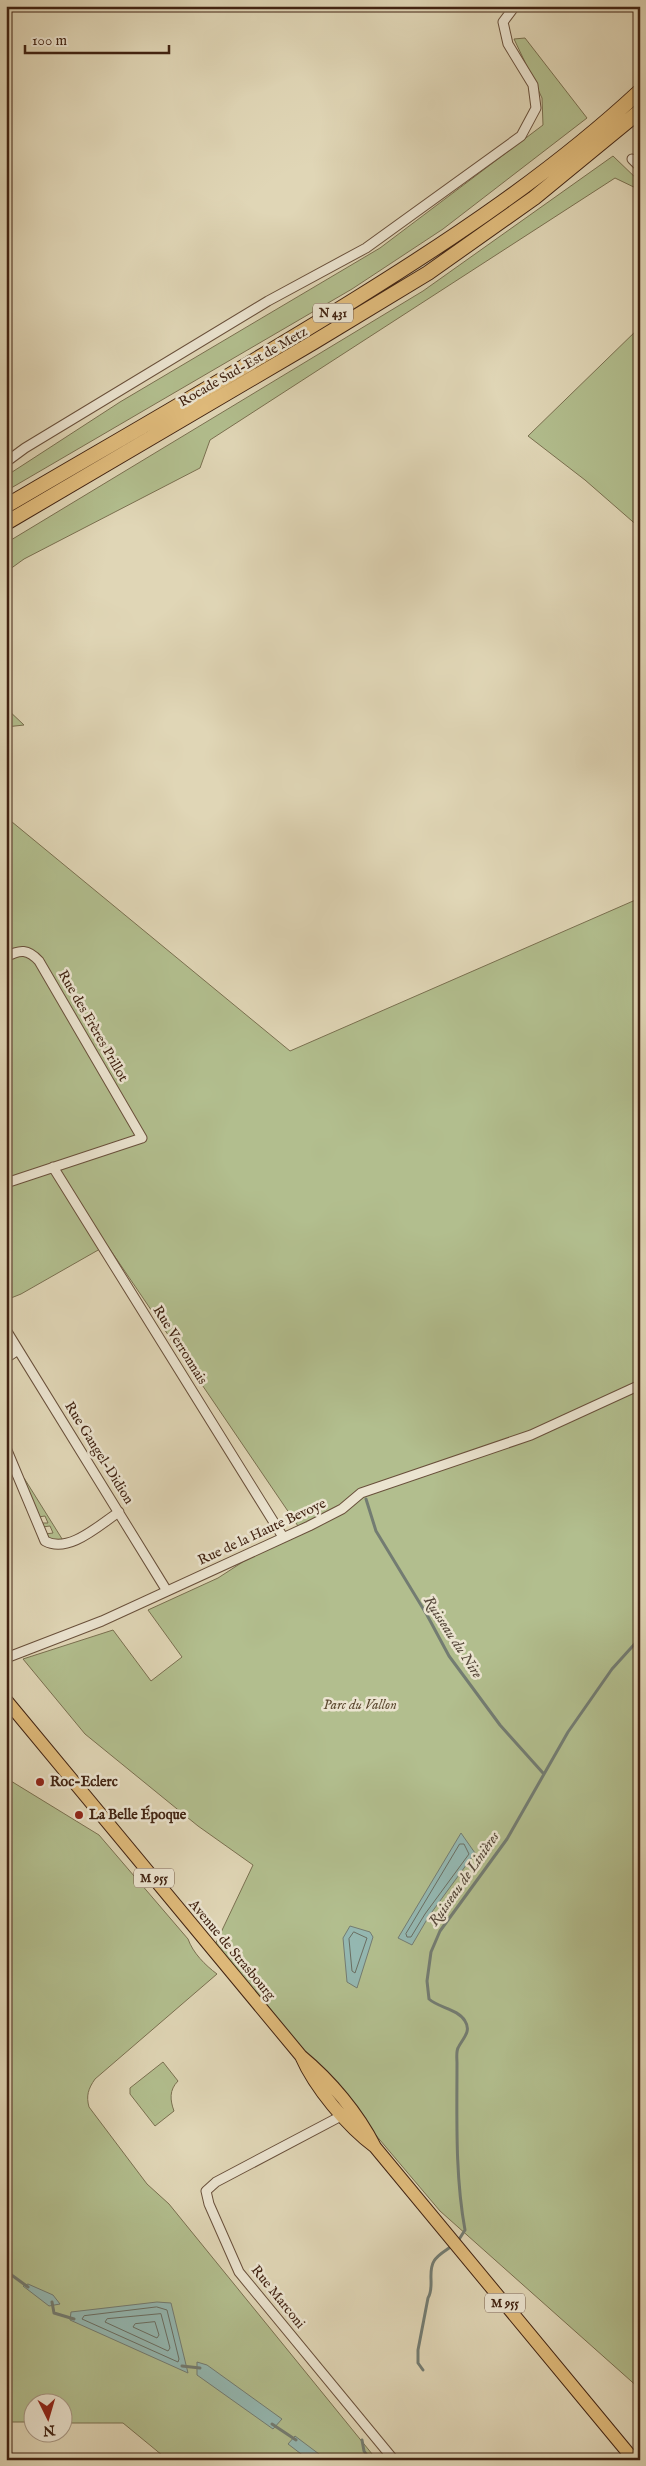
<svg xmlns="http://www.w3.org/2000/svg" width="646" height="2466" viewBox="0 0 646 2466" font-family="'IM FELL English',serif">
  <style>
    .green { fill: #b2be8e; stroke: #7a7050 }
    .water { fill: #94b8b2; stroke: #737c72 }
    .lines { fill: none; stroke-linecap: round; stroke-linejoin: round }
    .shore { stroke: #6a6e62; stroke-width: 1 }
    .stream { stroke: #737c72; stroke-width: 3 }
    .minor-casing { stroke: #69503b; stroke-width: 11 }
    .primary-casing { stroke: #412312; stroke-width: 14 }
    .trunk-casing { stroke: #412312; stroke-width: 16 }
    .minor { stroke: #ebe4d0; stroke-width: 9 }
    .primary { stroke: #e0bb7b; stroke-width: 12 }
    .trunk { stroke: #e0bb7b; stroke-width: 14 }
    .poi-dot { fill: #8f2418; stroke: #ebe4d0; stroke-width: 2 }
    .labels { text-anchor: middle; dominant-baseline: central; stroke-width: 5; stroke-linejoin: round; paint-order: stroke }
    .shield { fill: #ebe4d0; stroke: #745d4b; stroke-width: 1 }
    .shield-label { font-size: 12px; font-weight: bold; fill: #412312 }
    .street-label { font-size: 14px; fill: #412312; stroke: #ebe4d0 }
    .park-label { font-size: 14px; font-style: italic; fill: #5d4a31; stroke: #ebe4d0 }
    .poi-label { font-size: 14px; font-weight: bold; fill: #412312; stroke: #ebe4d0; text-anchor: start }
    .water-label { font-size: 15px; font-style: italic; fill: #56483a; stroke: #ebe4d0 }
  </style>
  <rect width="100%" height="100%" fill="#e0d6b6"/>
  <filter id="stains"><feTurbulence type="fractalNoise" baseFrequency=".004" numOctaves="4"/><feColorMatrix values="0 0 0 0 .2 0 0 0 0 .09 0 0 0 0 .02 0 0 0 .5 -.17"/></filter>
  <radialGradient id="worn" r=".72"><stop offset=".6" stop-color="#630" stop-opacity="0"/><stop offset="1" stop-color="#630" stop-opacity=".3"/></radialGradient>
  <path class="green" d="M525 38 587 118 443 229 352 289 6 491V476L120 402 380 248 543 125 542 98 514 39Z
    M613 156 640 182V190L615 178 210 440 200 468 24 559 6 572V543L423 291Z
    M640 327V528L585 480 528 436Z
    M6 708 24 725 6 727Z
    M6 817 290 1051 640 898V2389L440 2211 215 1945 253 1865 198 1826 85 1734 23 1659 113 1630 151 1681 182 1657 148 1610 218 1578 298 1526 107 1245 21 1294 6 1300Z
    M23 1478H24L64 1542 50 1540 45 1534 53 1533 50 1526 42 1527 40 1523H48L45 1516 38 1517Z
    M6 1778 99 1835 188 1939C193 1953 205 1965 217 1974L95 2079C88 2089 86 2096 89 2107L147 2184 169 2204 377 2460H168L123 2423H63L62 2404H32V2422H6Z
    M163 2062 178 2081C169 2090 170 2100 174 2111L155 2126 130 2094V2088Z"/>
  <path class="water" d="M461 1833 475 1853 429 1916 412 1945 398 1938Z
    M350 1926 370 1932 373 1937 357 1988 347 1982 343 1938Z
    M28 2284 53 2295 60 2304 49 2306 23 2286Z
    M157 2302 171 2303 188 2373 70 2320 71 2312Z
    M197 2362 207 2365 282 2419 273 2429 197 2375Z
    M295 2436 327 2460H309L288 2444Z"/>
  <g class="lines">
    <path class="shore" d="M460 1844H464L469 1854 425 1914 411 1937H407L406 1934Z
      M354 1932 367 1938 355 1973 352 1971 349 1939Z
      M157 2307 167 2310 179 2359 178 2362 82 2319 84 2316Z
      M161 2314 170 2348 168 2351 105 2322 107 2319Z
      M155 2322 159 2335 157 2338 133 2327 135 2324Z"/>
    <path class="stream" d="M366 1499 376 1531 427 1615 449 1656 500 1725 543 1773
      M458 2241 465 2230C455 2175 457 2119 457 2063 457 2059 456 2052 458 2048 462 2039 472 2032 465 2021 458 2009 439 2008 429 1999L427 1981 431 1952 440 1931 507 1839 568 1732 612 1669 640 1638
      M6 2271 28 2287
      M52 2302 54 2313 74 2319
      M182 2366 200 2368
      M423 2370 418 2363V2350L428 2298C435 2287 427 2272 434 2261 438 2254 447 2250 453 2245
      M272 2424 296 2440
      M362 2440 364 2451 370 2460"/>
    <defs>
      <path id="minor" d="M632 159 640 167
        M6 462 25 448 268 301 366 248 521 136 536 108 533 85 508 44 503 22 515 6
        M6 957C20 949 28 949 39 961L142 1138 6 1183
        M53 1167 283 1537
        M6 1330 167 1591
        M6 1358 18 1350
        M6 1448 45 1541C69 1554 99 1525 119 1512
        M6 1658 102 1621 309 1526 342 1509 361 1493 531 1435 640 1385
        M343 2115 216 2182 206 2191 209 2204 239 2272 394 2460"/>
      <path id="primary" d="M6 1700 301 2056
        M375 2147C347 2126 315 2088 301 2056 330 2080 358 2113 375 2147L634 2460"/>
      <path id="trunk" d="M6 506C122 438 240 371 354 300 454 238 554 171 640 91
        M6 523 314 342 428 273 534 198 640 111"/>
    </defs>
    <use href="#minor" class="minor-casing"/>
    <use href="#primary" class="primary-casing"/>
    <use href="#trunk" class="trunk-casing"/>
    <use href="#minor" class="minor"/>
    <use href="#primary" class="primary"/>
    <use href="#trunk" class="trunk"/>
  </g>
  <g class="poi-dot">
    <circle cx="40" cy="1782" r="5"/>
    <circle cx="79" cy="1815" r="5"/>
  </g>
  <g class="labels">
    <g class="shield">
      <rect x="313" y="303.5" width="40" height="19" rx="4"/>
      <rect x="134" y="1868.5" width="40" height="19" rx="4"/>
      <rect x="485" y="2293.5" width="40" height="19" rx="4"/>
    </g>
    <g class="shield-label">
      <text x="333" y="313">N 431</text>
      <text x="154" y="1878">M 955</text>
      <text x="505" y="2303">M 955</text>
    </g>
    <g class="street-label">
      <text transform="translate(243 367) rotate(-30)">Rocade Sud-Est de Metz</text>
      <text transform="translate(93 1026) rotate(60)">Rue des Frères Prillot</text>
      <text transform="translate(180 1345) rotate(58)">Rue Verronnais</text>
      <text transform="translate(99 1453) rotate(58)">Rue Gangel-Didion</text>
      <text transform="translate(262 1532) rotate(-25)">Rue de la Haute Bevoye</text>
      <text transform="translate(232 1950) rotate(50)">Avenue de Strasbourg</text>
      <text transform="translate(278 2297) rotate(51)">Rue Marconi</text>
    </g>
    <g class="park-label">
      <text x="360" y="1705">Parc du Vallon</text>
    </g>
    <g class="poi-label">
      <text x="50" y="1782">Roc-Eclerc</text>
      <text x="89" y="1815">La Belle Époque</text>
    </g>
    <g class="water-label">
      <text transform="translate(453 1637) rotate(57)">Ruisseau du Nire</text>
      <text transform="translate(464 1879) rotate(-55)">Ruisseau de Linières</text>
    </g>
  </g>
  <rect width="646" height="2466" fill="none" stroke="#e0d6b6" stroke-width="25"/>
  <rect x="8" y="8" width="631" height="2451" fill="none" stroke="#412312" stroke-width="2.5"/>
  <rect x="12" y="12" width="621" height="2441" fill="none" stroke="#412312"/>
  <g transform="translate(48 2418) rotate(175)"><circle r="24" fill="#ebe4d0" stroke="#a79784"/>
  <path d="M0-4L9 19L0 12L-9 19Z" fill="#8f2418"/>
  <text y="-8" font-size="14" font-weight="bold" text-anchor="middle" fill="#412312">N</text>
  </g>
  <path d="M25 45v8h144v-8" fill="none" stroke="#412312" stroke-width="2.5"/>
  <text x="32" y="45" font-size="15" fill="#412312" stroke="#ebe4d0" stroke-width="4" paint-order="stroke">100 m</text>
  <rect width="100%" height="100%" filter="url(#stains)"/>
  <rect width="100%" height="100%" fill="url(#worn)"/>
</svg>
